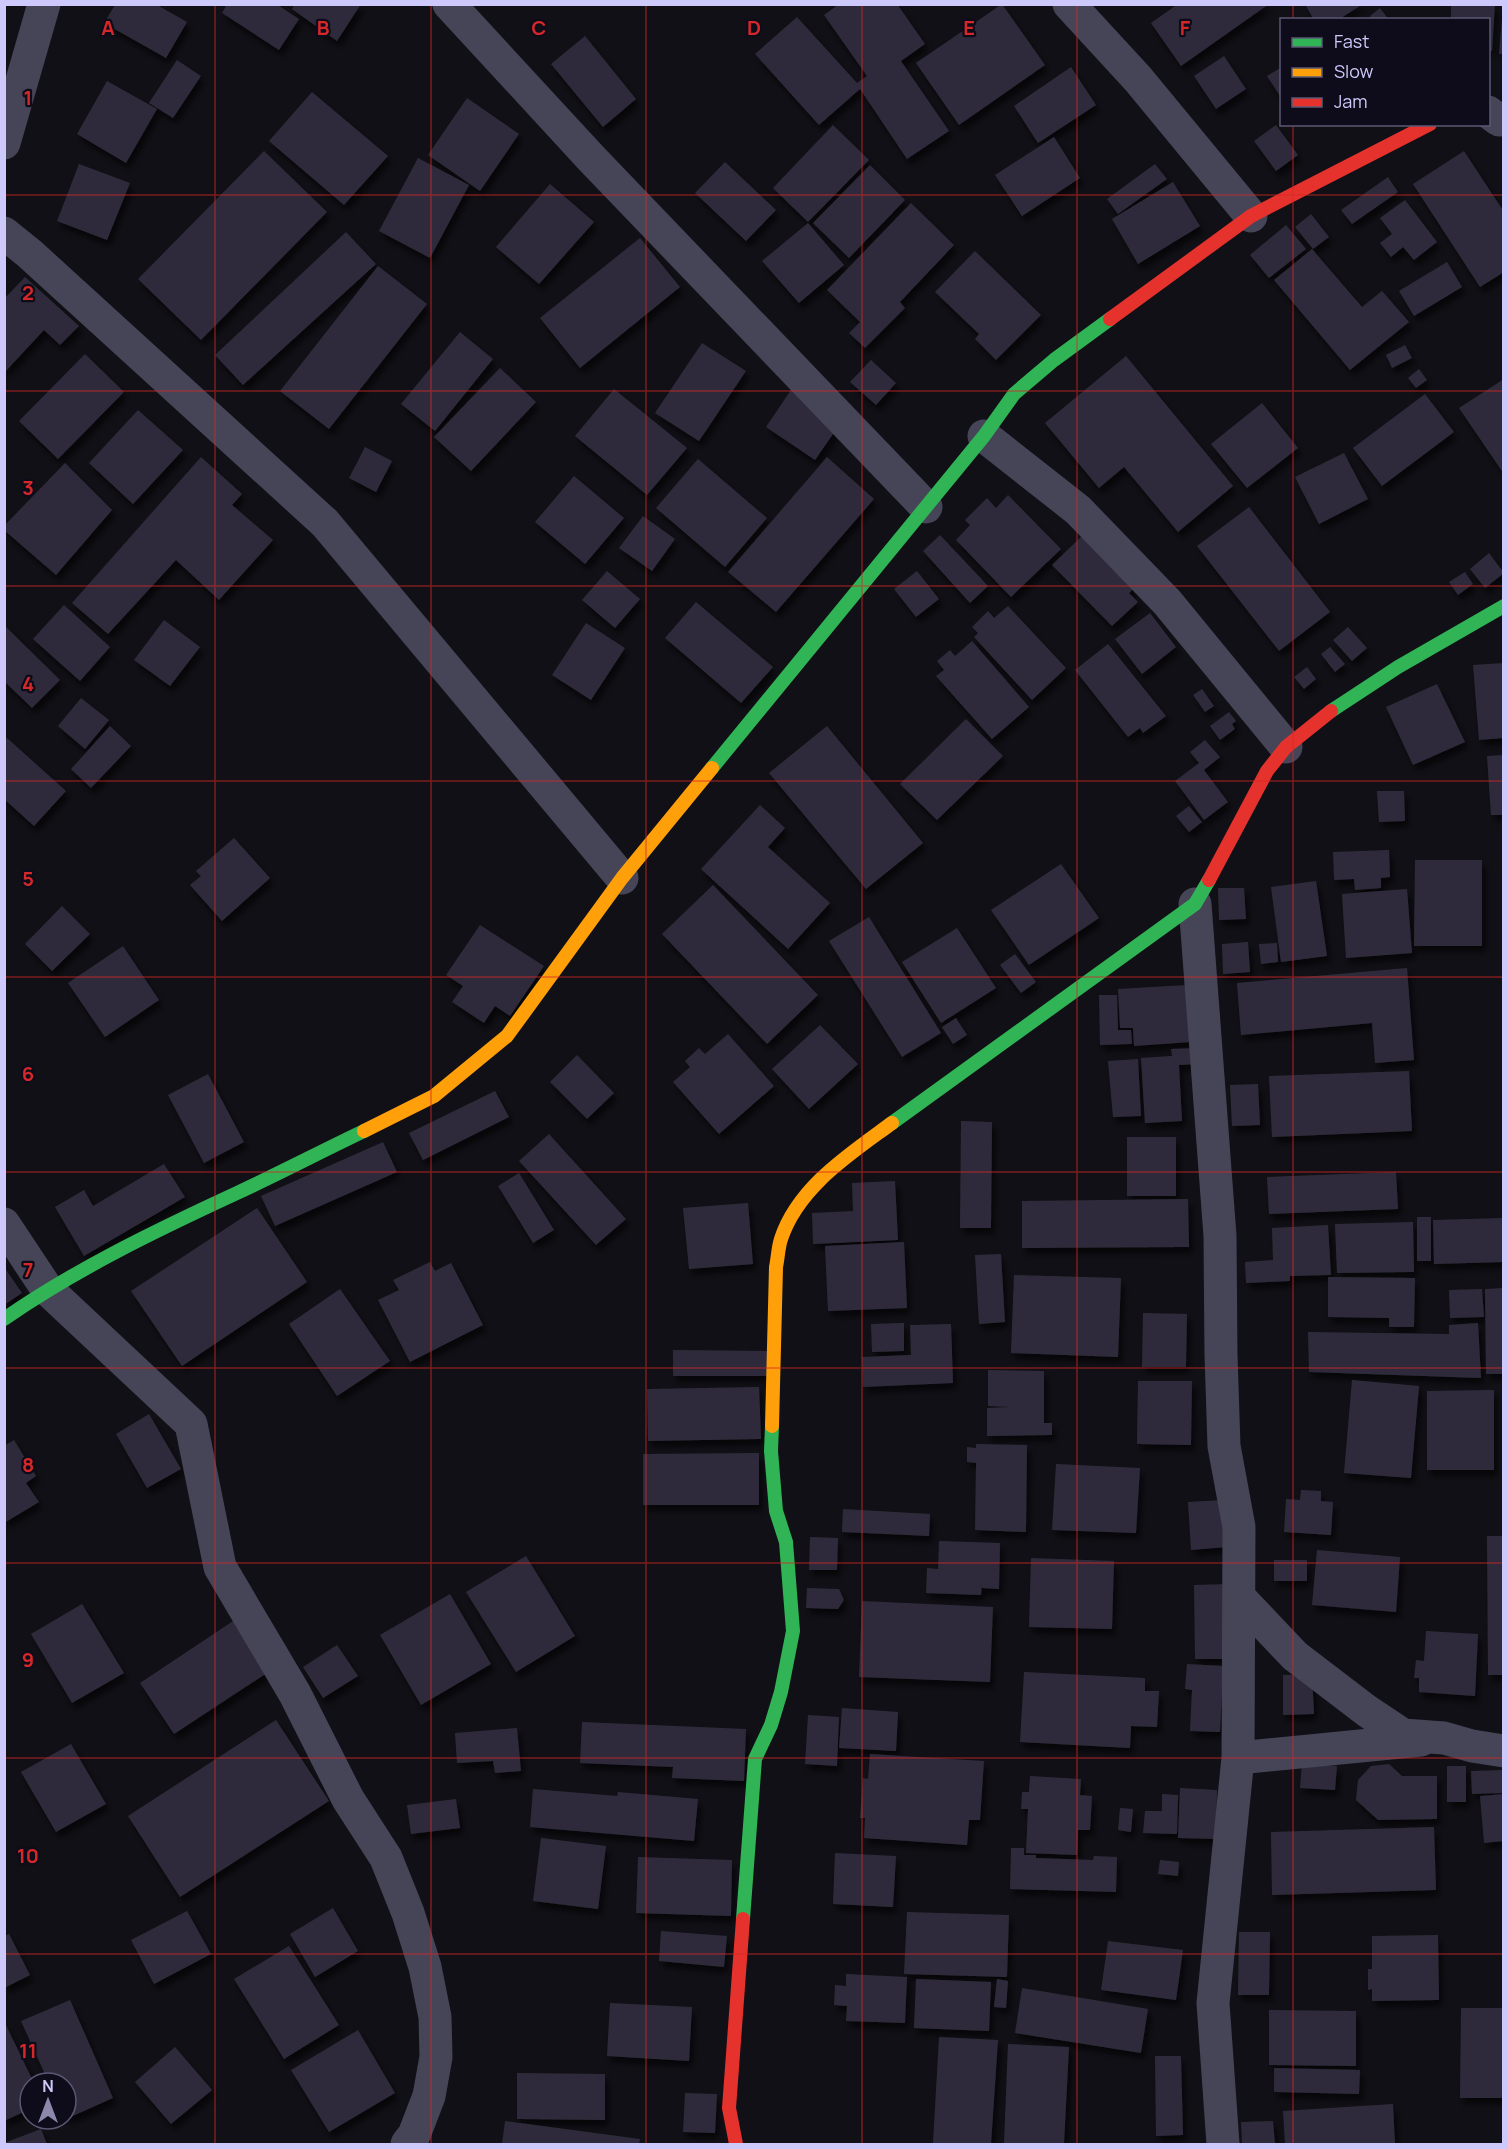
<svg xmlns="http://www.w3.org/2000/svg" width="1508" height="2149" viewBox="0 0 1508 2149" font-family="Manrope,sans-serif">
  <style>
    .building { fill: #2e2c3a; filter: url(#shadow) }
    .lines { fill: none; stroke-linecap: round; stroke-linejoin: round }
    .street { stroke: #454557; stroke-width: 33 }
    .fast { stroke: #30b455; stroke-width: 14 }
    .slow { stroke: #ff9f0a; stroke-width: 14 }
    .jam { stroke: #e5322d; stroke-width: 14 }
    .grid { fill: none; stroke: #d62828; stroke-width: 1.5; stroke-opacity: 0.55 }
    .grid-label { font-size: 20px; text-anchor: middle; font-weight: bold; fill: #d62828; stroke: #0e0c1a; stroke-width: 4.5; stroke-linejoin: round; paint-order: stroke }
  </style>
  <defs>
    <filter id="shadow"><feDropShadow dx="3.5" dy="6" stdDeviation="3" flood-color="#0009"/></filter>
  </defs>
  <rect width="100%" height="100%" fill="#101016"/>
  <path class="building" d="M227 4H276L299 19 279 50 222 13Z
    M295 4H361L337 41 292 9Z
    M839 4H897L925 44 901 61 949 131 907 159 860 89 819 125 755 54 797 17 857 83 867 76 824 15Z
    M1002 4 1045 65 959 125 916 63Z
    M1178 4H1269L1181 66 1151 23Z
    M1305 4H1363L1338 20H1314Z
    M1451 4H1495L1492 51H1488V20H1451Z
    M115 5H157L187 22 166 58 104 23Z
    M1380 8 1389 20H1372L1370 16Z
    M1502 19H1504V54H1499Z
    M585 36 636 99 603 127 551 64Z
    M1224 56 1246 89 1216 109 1194 76Z
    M177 60 201 76 173 118 149 103Z
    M1071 67 1096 105 1038 143 1014 106Z
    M1282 67V99L1267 76Z
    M107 81 157 109 126 163 77 134Z
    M312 92 388 156 344 205 269 141Z
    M467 98 519 134 480 191 428 155Z
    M833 125 869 160 808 222 773 188Z
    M1276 125 1298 155 1276 171 1254 141Z
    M1054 137 1080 178 1022 216 995 175Z
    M264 151 327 212 201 340 138 279Z
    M1464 151 1504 212V272L1480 287 1413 184Z
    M418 158 469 185 430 258 379 231Z
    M725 162 776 210 746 241 695 193Z
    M79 164 130 183 107 240 57 221Z
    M1155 164 1167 179 1118 214 1107 199Z
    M870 165 905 200 849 258 813 223Z
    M1388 177 1398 192 1352 224 1341 210Z
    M1173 182 1200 226 1138 264 1112 219Z
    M550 184 594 222 539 284 496 247Z
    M1405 200 1437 242 1414 260 1403 247 1391 257 1380 243 1392 234 1380 218Z
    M911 203 954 245 900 302 905 308 865 348 849 333 860 322 827 290Z
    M1311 214 1329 237 1313 249 1295 227Z
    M808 223 844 265 799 303 762 261Z
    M1286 225 1306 249 1269 278 1250 255Z
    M346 232 376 264 243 385 215 355Z
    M640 238 680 287 580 368 540 318Z
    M1312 249 1362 307 1382 291 1409 322 1350 370 1274 280Z
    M975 251 1041 315 996 360 975 339 979 334 935 292Z
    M1447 262 1462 287 1414 316 1399 291Z
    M378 266 427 304 329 429 280 391Z
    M25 277 79 326 60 345 44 330 4 373V299Z
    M460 332 493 359 435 431 401 404Z
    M702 343 746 371 699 441 655 413Z
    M1405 345 1412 358 1392 368 1386 355Z
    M85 354 124 392 58 459 19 421Z
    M1126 356 1233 486 1178 532 1124 467 1099 488 1045 423Z
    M871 360 896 383 876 405 850 382Z
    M500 368 536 402 471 471 434 437Z
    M1419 369 1427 380 1416 388 1408 378Z
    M1504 379V474L1459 408Z
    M614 389 687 448 647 495 575 436Z
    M791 390 840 424 815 460 766 427Z
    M1425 394 1454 432 1382 486 1353 448Z
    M1262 403 1298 448 1247 488 1211 444Z
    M138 410 183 450 133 504 89 463Z
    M365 447 392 461 376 492 349 478Z
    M1344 453 1368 499 1319 524 1295 477Z
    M201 457 242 494 232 505 273 540 219 600 176 560 108 634 72 603Z
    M827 457 874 499 776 612 728 572Z
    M698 459 767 518 725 567 656 508Z
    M65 463 112 510 56 575 4 530V526Z
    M574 476 624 518 585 564 535 522Z
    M1008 495 1061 549 1011 597 956 540 970 525 965 520 987 498 996 508Z
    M1249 507 1330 612 1279 651 1197 546Z
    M643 516 675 539 652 571 619 548Z
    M1084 534 1135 587 1129 593 1138 602 1112 626 1052 565Z
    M940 535 988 586 970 603 923 551Z
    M1489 553 1504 573 1485 588 1470 569Z
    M607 571 640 599 615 628 582 600Z
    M917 571 939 599 916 617 894 589Z
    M1465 572 1473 584 1458 595 1449 582Z
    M696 602 773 667 741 703 665 638Z
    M64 605 110 647 80 681 33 639Z
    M1008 606 1066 668 1032 700 974 637 978 633 972 627 988 611 994 618Z
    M1150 613 1176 647 1142 674 1115 639Z
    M164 620 200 647 170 686 134 660Z
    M586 623 625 648 591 700 552 675Z
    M4 625 60 680 32 708 4 681Z
    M1348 627 1367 648 1352 661 1333 640Z
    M972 641 1029 707 992 739 936 676 944 670 937 661 950 650 955 656Z
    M1108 644 1166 716 1143 733 1140 728 1128 737 1075 670Z
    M1330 647 1345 664 1335 672 1321 654Z
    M1504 663V738L1479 740 1473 665Z
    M1307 667 1316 679 1304 689 1294 677Z
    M1437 684 1465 742 1413 765 1386 707Z
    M1202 689 1214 706 1205 712 1193 695Z
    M81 698 109 720 85 749 58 726Z
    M1229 712 1236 721 1232 724 1235 729 1220 740 1210 726Z
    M966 719 1003 756 937 820 900 784Z
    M110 726 131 746 91 788 71 769Z
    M827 726 923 843 866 889 769 773Z
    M7 738 66 791 34 826 4 799V740Z
    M1205 740 1220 757 1204 770 1228 802 1204 820 1175 781 1199 763 1190 752Z
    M1504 755V815H1491L1487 756Z
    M1377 791H1404L1405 821 1379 822Z
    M760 805 785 828 768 847 830 903 788 949 701 869Z
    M1189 806 1202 822 1189 832 1176 816Z
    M234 838 270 878 222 921 190 885 201 876 196 871Z
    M1389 850 1390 877 1381 878V888L1355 890 1354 879 1334 880 1333 852Z
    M1415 860H1482V946H1414Z
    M1061 864 1099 918 1029 965 991 910Z
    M1316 881 1327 956 1281 962 1271 887Z
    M713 885 818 995 767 1044 662 934Z
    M1218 888H1244L1246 919 1219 920Z
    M1407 889 1412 953 1346 958 1342 894Z
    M62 906 90 934 52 971 25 944Z
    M869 917 941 1033 902 1057 829 941Z
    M480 925 544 966 510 1016 495 1006 484 1023 452 1002 463 986 446 975Z
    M957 928 996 988 941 1023 902 962Z
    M1248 942 1250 972 1223 974 1222 944Z
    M1277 943 1278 962 1261 964 1259 944Z
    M123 946 159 1000 105 1037 68 983Z
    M1015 954 1036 982 1021 993 1000 965Z
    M1407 968 1414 1060 1375 1063 1372 1023 1241 1035 1237 983Z
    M1187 985 1190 1042 1134 1046 1133 1028H1120L1118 989Z
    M1099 995H1117L1118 1030H1131L1132 1044 1100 1045Z
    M956 1018 967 1035 953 1044 942 1027Z
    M820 1025 858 1064 809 1109 772 1069Z
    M728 1034 774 1086 719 1134 673 1082 690 1067 685 1061 699 1048 705 1054Z
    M1198 1048 1199 1064 1179 1065 1182 1121 1145 1123 1141 1058 1172 1056 1171 1049Z
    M577 1055 614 1093 587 1119 550 1082Z
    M1138 1059 1141 1116 1113 1117 1108 1061Z
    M1409 1071 1412 1131 1272 1137 1269 1076Z
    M208 1074 244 1142 204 1163 168 1095Z
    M1258 1084 1260 1125 1232 1126 1230 1085Z
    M495 1091 509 1117 423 1160 409 1133Z
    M961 1121 992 1122 991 1228H960Z
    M549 1134 626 1219 596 1245 519 1161Z
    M1127 1137H1176V1196H1127Z
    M383 1142 397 1172 275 1226 261 1196Z
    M164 1164 185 1197 84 1256 55 1207 84 1190 93 1206Z
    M1396 1172 1398 1209 1269 1214 1267 1177Z
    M519 1173 554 1230 533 1243 498 1186Z
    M895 1181 898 1240 813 1244 812 1213 853 1211 852 1183Z
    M1188 1199 1189 1247 1022 1248V1201Z
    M748 1203 753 1264 689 1269 683 1208Z
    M257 1208 307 1282 182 1366 131 1291Z
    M1417 1217H1431V1261H1417Z
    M1504 1218V1262L1434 1264 1433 1220Z
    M1413 1222 1414 1272 1337 1273 1335 1224Z
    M1328 1225 1331 1275 1290 1276V1281L1246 1283 1245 1262 1273 1260 1272 1228Z
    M904 1242 907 1308 828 1311 825 1246Z
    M1001 1254 1005 1322 979 1324 975 1255Z
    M430 1262 435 1271 451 1263 483 1325 410 1362 378 1300 399 1290 393 1280Z
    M4 1267 22 1293 4 1305Z
    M1014 1275 1121 1278 1118 1357 1011 1353Z
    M1328 1277 1415 1278 1414 1327H1389V1318L1328 1317Z
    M1504 1288V1374H1486L1485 1289Z
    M340 1289 390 1361 337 1396 289 1324Z
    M1482 1289 1484 1317 1450 1318 1449 1290Z
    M1143 1313 1187 1314 1186 1367H1142Z
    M904 1323V1351L872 1352 871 1324Z
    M1478 1323 1481 1378 1309 1372 1308 1332 1449 1334V1325Z
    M951 1324 953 1383 863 1387 862 1357 911 1355 910 1325Z
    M673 1350 773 1351V1376H673Z
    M988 1370 1044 1371V1423H1052V1435L987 1436V1408L1011 1407 988 1406Z
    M1352 1380 1419 1386 1411 1478 1344 1473Z
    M1138 1381H1192L1191 1445 1137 1444Z
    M759 1387 761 1439 648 1441 647 1389Z
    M1494 1390V1470H1427V1391Z
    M149 1414 181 1469 147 1488 116 1434Z
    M14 1440 36 1476 26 1483 39 1502 4 1523V1446Z
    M976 1444 1027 1445 1026 1532 975 1530 976 1463 967 1462V1447L976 1448Z
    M759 1453V1505H643V1454Z
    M1056 1464 1140 1468 1136 1533 1052 1530Z
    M1301 1490 1321 1491V1501L1333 1502 1331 1535 1284 1532 1286 1499 1300 1500Z
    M1223 1500 1227 1547 1191 1550 1188 1502Z
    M843 1509 930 1514 929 1536 842 1532Z
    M1487 1536H1504V1675H1488Z
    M810 1537 838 1538 837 1570H809Z
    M939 1541 1000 1543 999 1589 982 1588V1582L981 1595 926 1593 927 1568 938 1569Z
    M1317 1550 1400 1557 1396 1612 1312 1605Z
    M526 1556 575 1636 516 1672 466 1592Z
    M1031 1558 1114 1561 1112 1629 1029 1627Z
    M1274 1560H1307V1581H1274Z
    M1229 1584 1230 1659H1195L1194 1585Z
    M807 1588 839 1589 844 1600 838 1609 806 1608Z
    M450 1594 491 1664 421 1705 380 1635Z
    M862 1601 993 1607 990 1682 859 1677Z
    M82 1604 124 1673 72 1703 31 1634Z
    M236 1619 270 1671 174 1734 140 1683Z
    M1426 1631 1478 1634 1475 1696 1419 1692V1678H1414L1416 1660 1424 1661Z
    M337 1645 358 1676 323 1698 303 1667Z
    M1187 1664 1223 1666 1220 1732 1190 1731 1192 1690 1185 1689Z
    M1024 1672 1145 1678V1691H1159L1157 1727 1131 1726 1130 1748 1020 1742Z
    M1312 1674 1314 1714 1283 1715V1675Z
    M842 1708 898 1712 896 1751 839 1748Z
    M808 1715 839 1717 837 1766 805 1764Z
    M276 1720 329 1801 180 1897 128 1816Z
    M582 1722 746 1729 744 1781 672 1778 673 1767 580 1763Z
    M517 1728 521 1771 495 1773 493 1761 457 1763 455 1733Z
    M71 1744 106 1804 56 1832 21 1772Z
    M870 1754 984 1761 980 1820H969L967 1845 864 1838 865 1818H860L863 1778 868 1779Z
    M1302 1763 1337 1766 1335 1790 1300 1788Z
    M1389 1764 1402 1776H1437V1819L1378 1820 1356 1800 1358 1780 1371 1766Z
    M1447 1766H1466V1802H1447Z
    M1504 1770V1793L1472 1794 1471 1771Z
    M1030 1776 1081 1779 1080 1795 1092 1796 1090 1830H1078L1077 1855 1026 1853 1028 1809H1021L1022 1792H1029Z
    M1180 1788 1217 1790 1216 1839 1178 1838Z
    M533 1789 617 1796 618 1792 698 1799 694 1841 530 1827Z
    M1162 1794 1178 1795 1177 1834 1143 1833 1145 1811H1162Z
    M1504 1794V1841L1484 1843 1480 1796Z
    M456 1799 460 1828 411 1834 407 1805Z
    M1120 1808 1133 1809 1131 1832 1118 1830Z
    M1434 1827 1436 1890 1272 1895 1271 1832Z
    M541 1838 606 1846 598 1909 533 1901Z
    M1011 1848H1024V1855H1036V1858L1093 1860 1094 1856 1117 1857 1116 1892 1010 1889Z
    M835 1853 896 1856 893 1907 833 1904Z
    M638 1857 732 1860 731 1916 636 1913Z
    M1160 1860 1179 1862 1178 1876 1158 1874Z
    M333 1908 358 1951 315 1977 290 1934Z
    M187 1911 211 1954 154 1984 131 1940Z
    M907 1912 1009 1915 1007 1977 904 1974Z
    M661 1931 727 1936 724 1967 659 1961Z
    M1239 1932H1270L1269 1995H1238Z
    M9 1934 30 1975 4 1988V1936Z
    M1438 1935 1439 2000 1372 2001V1989L1368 1990V1969H1372V1936Z
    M1108 1941 1183 1950 1176 2000 1101 1990Z
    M289 1946 339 2025 284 2059 234 1979Z
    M846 1974 907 1977 905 2023 846 2021 847 2006 834 2005 835 1985 846 1986Z
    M916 1979 991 1982 989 2031 914 2028Z
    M997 1979 1008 1981 1006 2008 994 2007Z
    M1022 1988 1148 2009 1141 2053 1015 2033Z
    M70 2000 113 2098 66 2119V2083H49L21 2021Z
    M610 2003 692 2007 689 2061 607 2056Z
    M1461 2008H1504V2098H1460Z
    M1269 2010 1356 2011V2066L1269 2065Z
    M4 2021 34 2083H30V2109L4 2121Z
    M358 2030 395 2093 329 2132 291 2070Z
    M939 2037 998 2040 991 2144 933 2143Z
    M1008 2044 1069 2047 1064 2144H1004Z
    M175 2047 212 2090 171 2124 135 2082Z
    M1155 2056H1181L1183 2135 1156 2136Z
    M1274 2068 1360 2070 1359 2094 1274 2092Z
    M517 2073 605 2074V2120L517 2119Z
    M685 2093 717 2094 715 2133 683 2132Z
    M1393 2104 1395 2144H1285L1283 2111Z
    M505 2121 640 2139 639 2144H502Z
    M1273 2121 1275 2144H1242L1241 2122Z
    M41 2129 47 2144H4V2143Z"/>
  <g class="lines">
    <path class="street" d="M449 4 591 158 926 507
      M1069 4 1138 79 1251 216
      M1488 112 1499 120 1504 119
      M4 143 44 4
      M4 233 30 254 325 523 622 878
      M984 436 1078 510 1167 602 1286 747
      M1195 904 1220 1236 1221 1355 1224 1446 1239 1527 1238 1758 1213 2003 1223 2144
      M4 1224 47 1289 191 1424 220 1567 295 1694 348 1799 386 1858 408 1913 425 1967 435 2017 436 2057 429 2096 414 2135 407 2144
      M1239 1597 1295 1656 1367 1711 1403 1735 1444 1738 1472 1746 1504 1751
      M1238 1758 1421 1740"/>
    <path class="fast" d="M1331 711 1398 667 1504 606
      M712 768 984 436 1014 394 1054 360 1110 319
      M892 1123 1195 904 1209 880
      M4 1319C76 1269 157 1230 237 1193 280 1173 322 1151 364 1131
      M743 1919 755 1759 771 1725 781 1692 793 1631 786 1542 776 1511 771 1451 772 1426"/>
    <path class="slow" d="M364 1131 434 1096 507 1036 622 878 712 768
      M772 1426 776 1267C778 1258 778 1248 781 1239 798 1187 850 1154 892 1123"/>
    <path class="jam" d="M1110 319 1251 216 1430 124
      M1209 880 1267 771 1286 747 1331 711
      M736 2144 729 2108 743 1919"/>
  </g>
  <path class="grid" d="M215 4V2144M431 4V2144M646 4V2144M862 4V2144M1077 4V2144M1293 4V20M1293 124V2144M4 195H1504M4 391H1504M4 586H1504M4 781H1504M4 977H1504M4 1172H1504M4 1368H1504M4 1563H1504M4 1758H1504M4 1954H1504"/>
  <g class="grid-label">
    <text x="108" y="35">A</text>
    <text x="323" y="35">B</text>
    <text x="539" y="35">C</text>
    <text x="754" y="35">D</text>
    <text x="969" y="35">E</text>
    <text x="1185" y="35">F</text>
    <text x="28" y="105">1</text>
    <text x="28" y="300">2</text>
    <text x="28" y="495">3</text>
    <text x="28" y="691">4</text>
    <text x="28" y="886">5</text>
    <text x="28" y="1081">6</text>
    <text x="28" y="1277">7</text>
    <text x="28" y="1472">8</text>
    <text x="28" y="1667">9</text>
    <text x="28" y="1863">10</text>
    <text x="28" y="2058">11</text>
  </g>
  <rect width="1508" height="2149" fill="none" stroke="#cec9fb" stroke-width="12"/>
  <rect x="1280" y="18" width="210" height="108" fill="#0e0c1a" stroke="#5b5874" stroke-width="1.5"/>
  <rect x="1292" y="38" width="30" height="9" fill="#30b455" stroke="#5b5874" stroke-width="1.5"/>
  <text x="1334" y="48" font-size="18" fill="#cec9fb">Fast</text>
  <rect x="1292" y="68" width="30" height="9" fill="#ff9f0a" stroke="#5b5874" stroke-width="1.5"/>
  <text x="1334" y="78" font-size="18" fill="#cec9fb">Slow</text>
  <rect x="1292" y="98" width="30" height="9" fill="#e5322d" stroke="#5b5874" stroke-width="1.5"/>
  <text x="1334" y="108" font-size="18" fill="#cec9fb">Jam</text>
  <g transform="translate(48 2101)"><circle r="28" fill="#0e0c1a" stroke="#5b5874" stroke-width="1.5"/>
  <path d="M0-4.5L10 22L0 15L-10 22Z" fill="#8c88ab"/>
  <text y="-9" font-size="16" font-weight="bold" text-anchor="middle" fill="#cec9fb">N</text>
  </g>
</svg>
